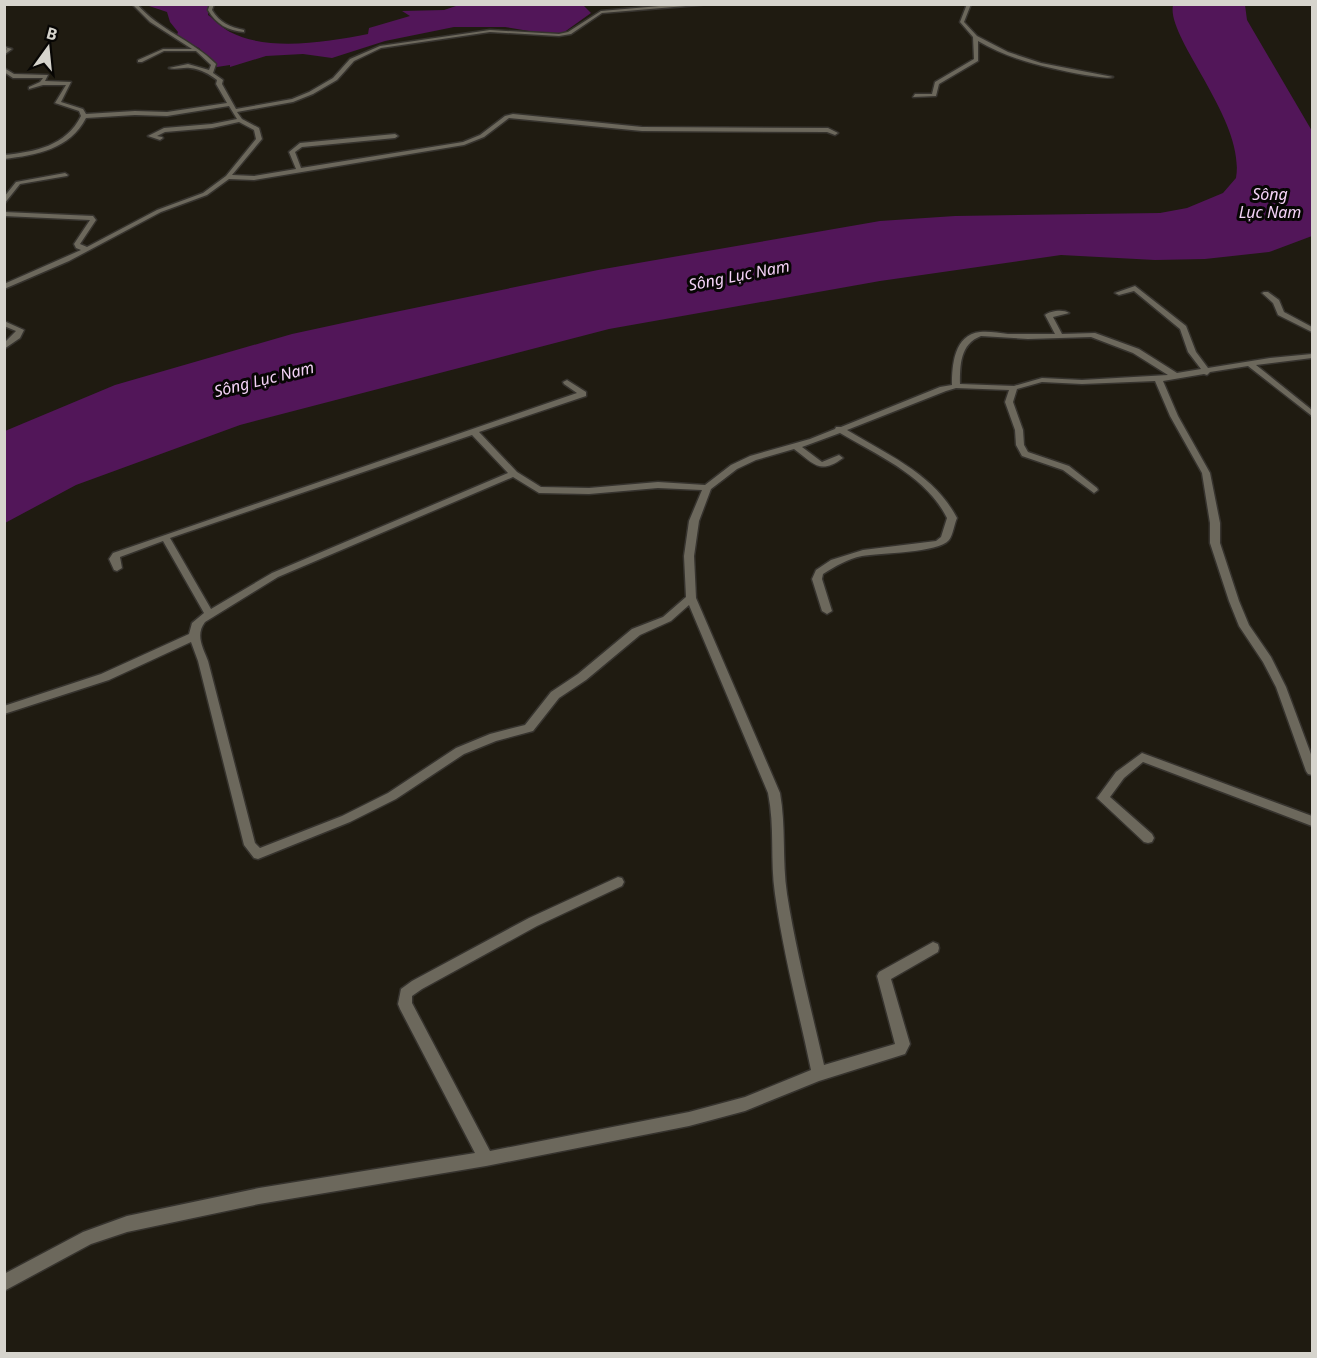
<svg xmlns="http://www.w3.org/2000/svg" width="1317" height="1358" viewBox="0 0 1317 1358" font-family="'Noto Sans',sans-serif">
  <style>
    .water { fill: #521659 }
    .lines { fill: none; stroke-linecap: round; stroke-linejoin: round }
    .minor-casing { stroke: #36332e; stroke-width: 3 }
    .minor { fill: #6c685c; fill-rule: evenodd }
    .labels { text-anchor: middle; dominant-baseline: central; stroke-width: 6; stroke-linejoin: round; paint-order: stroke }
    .far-water-label { font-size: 16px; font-style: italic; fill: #f4d2f7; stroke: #070604 }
  </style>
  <rect width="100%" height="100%" fill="#1f1b11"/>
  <path class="water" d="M536 4 534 6 583 5 591 13 563 33H541L505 27H454L385 41 332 58 303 54 266 56 230 67V65L217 67 199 48 176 37 178 32 170 22 167 12 146 5H209L208 15C215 20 222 28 230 32 268 52 327 42 368 34L369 28 410 16 402 11 444 10 459 5Z
    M1173 5H1245L1247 20 1312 131V236L1269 252 1205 259 1155 260 1061 255 880 281 609 329 240 425 76 485 5 523V431L115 385 292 334 366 318 598 270 880 221 955 216 1160 213 1187 208 1223 193 1236 178C1246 120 1166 38 1173 5Z"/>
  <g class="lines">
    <defs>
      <path id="minor" d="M132 4H137C159 30 192 40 216 64L213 73 223 80 222 84 236 109 292 99 309 92 333 78 350 59 380 46 490 30 559 34 568 32 601 11 683 4H710L602 13 571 34 559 36 490 32 381 48 354 61 337 80 313 94 293 102 237 112 242 119 259 128 262 139 232 175 254 176 296 169 289 152 300 143 395 134 398 136 395 138 302 147 295 152 301 168 463 142 480 135 505 116 513 114 642 127 828 128 838 133 835 135 827 132 642 131 509 118 484 137 464 145 254 180 229 179 207 195 161 212 69 261 4 289V284L81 250 76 248 74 244 90 220 4 216V212L93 216 96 220 80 244 87 247 157 210 203 193 226 176 256 139 254 130 239 122 212 128 165 132 157 136 162 137 163 138 160 140 148 136 164 128 212 124 237 119 229 106 167 116 135 115 86 118C70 149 37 155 4 159V155C35 152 66 146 81 116L79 111 55 103 66 85H43L29 89V87L40 82 43 78H13L4 72V68L14 74 48 75 45 81 71 82 61 102 83 109 86 114 135 111 167 112 227 103 216 84 217 80C209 74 201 69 190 68 183 67 176 70 169 68L188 64 209 70 211 65 196 51H164L142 62H138V60L163 49H192L150 22Z
        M210 4H214L212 10C220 23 230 27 244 30V32C228 31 216 24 208 10Z
        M967 4H971L964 22 977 36 1008 52 1041 63 1113 77C1105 79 1094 76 1085 75 1048 68 1010 60 978 41V61L939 84 936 96 913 97 915 94H932L935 82 974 59 973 37 960 22Z
        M5 47 12 49 4 55V51L7 49Z
        M65 173 68 175 67 176 20 184 4 204V197L16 182Z
        M1135 286 1186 326 1196 352 1208 368 1270 358 1312 354V358L1256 365 1312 410V416L1248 366 1210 372 1207 375 1204 374 1163 381 1178 416 1210 473 1220 523V543L1239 601 1249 625 1271 657 1286 687 1312 757V775L1308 774 1306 771 1276 687 1263 662 1239 626 1229 601 1210 543V523L1202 473 1170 416 1155 381 1082 384 1042 382 1017 389 1013 402 1023 430 1024 445 1028 452 1069 466 1097 488 1098 490 1094 493 1063 470 1022 456 1016 445 1015 430 1005 402 1009 390 956 388 946 391 847 430C888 455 934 474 957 518 954 525 953 535 949 540 939 553 879 553 862 556 847 559 836 566 823 574L822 579 832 611 827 614 822 611 812 579 816 570 831 560 863 550 936 541 941 537 947 518C926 476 879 456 840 433L802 447 822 462 839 455 843 458C820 475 814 464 794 449L756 460 737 469 711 489 699 521 694 556 696 598 780 793C786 826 782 860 787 894 796 952 811 1008 824 1065L895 1044 877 976 879 972 933 942 938 944 939 948 938 952 891 979 910 1044 905 1054 819 1081 745 1111 689 1126 486 1166 259 1204 127 1232 91 1244 4 1291V1274L83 1232 127 1216 259 1188 475 1153 400 1009 398 1004 401 989 412 981 529 918 618 877 622 878 624 882 622 886 537 926 422 989 412 996V1003L490 1151 689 1112 745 1097 811 1070C799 1012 783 953 775 894 770 860 775 827 768 793L689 605 671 621 640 635 586 680 559 698 533 731 496 741 464 754 396 799 350 822 258 859 254 858 244 845 198 661 191 642 109 680 4 714V706L101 674 189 634 192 623 204 613 163 541 120 557 122 568 117 571 114 570 109 559 113 553 577 393 564 384 563 382 567 380 586 392V396L479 432 517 472 541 487 589 488 658 482 705 485 731 465 750 456 810 439 835 429 836 427H841L940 387 952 385C952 365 954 335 980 332 989 331 999 333 1008 334 1024 334 1039 334 1055 334L1045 315C1050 311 1063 309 1069 313L1053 317 1062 334 1095 333 1139 349 1177 373 1201 369 1188 352 1180 329 1134 291 1119 295 1115 293ZM981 336 1028 339 1091 337 1133 353 1168 375 1082 380 1042 378 1014 386 960 384C960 365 960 344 981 336ZM472 435 508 473 272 573 211 609 170 538ZM513 477 539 493 589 494 658 488 702 490 689 521 684 556 686 597 663 617 632 629 578 674 551 692 525 725 490 734 456 748 388 793 342 816 260 848 255 843 208 661C203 648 195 635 205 622L278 577Z
        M1264 292H1268L1279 300 1284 312 1312 327V332L1278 315 1273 303 1262 293Z
        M4 321 24 330 20 338 4 349V343L16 331 4 326Z
        M1142 753 1312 816V826L1143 762 1124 778 1110 797 1152 834 1154 838 1152 842 1148 843 1144 842 1097 798 1116 772Z"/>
    </defs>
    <use href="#minor" class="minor-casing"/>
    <use href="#minor" class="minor"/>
  </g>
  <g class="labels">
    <g class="far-water-label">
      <text x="1270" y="194">Sông<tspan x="1270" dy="18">Lục Nam</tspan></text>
      <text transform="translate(739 275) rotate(-11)">Sông Lục Nam</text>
      <text transform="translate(264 379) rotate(-14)">Sông Lục Nam</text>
    </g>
  </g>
  <rect width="1317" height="1358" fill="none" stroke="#d6d4cd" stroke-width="12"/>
  <g transform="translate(48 48) rotate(15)" stroke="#070604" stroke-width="4.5" paint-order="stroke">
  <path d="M0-4.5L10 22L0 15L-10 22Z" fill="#d6d4cd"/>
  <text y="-9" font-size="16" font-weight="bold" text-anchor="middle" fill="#d6d4cd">B</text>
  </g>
</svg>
